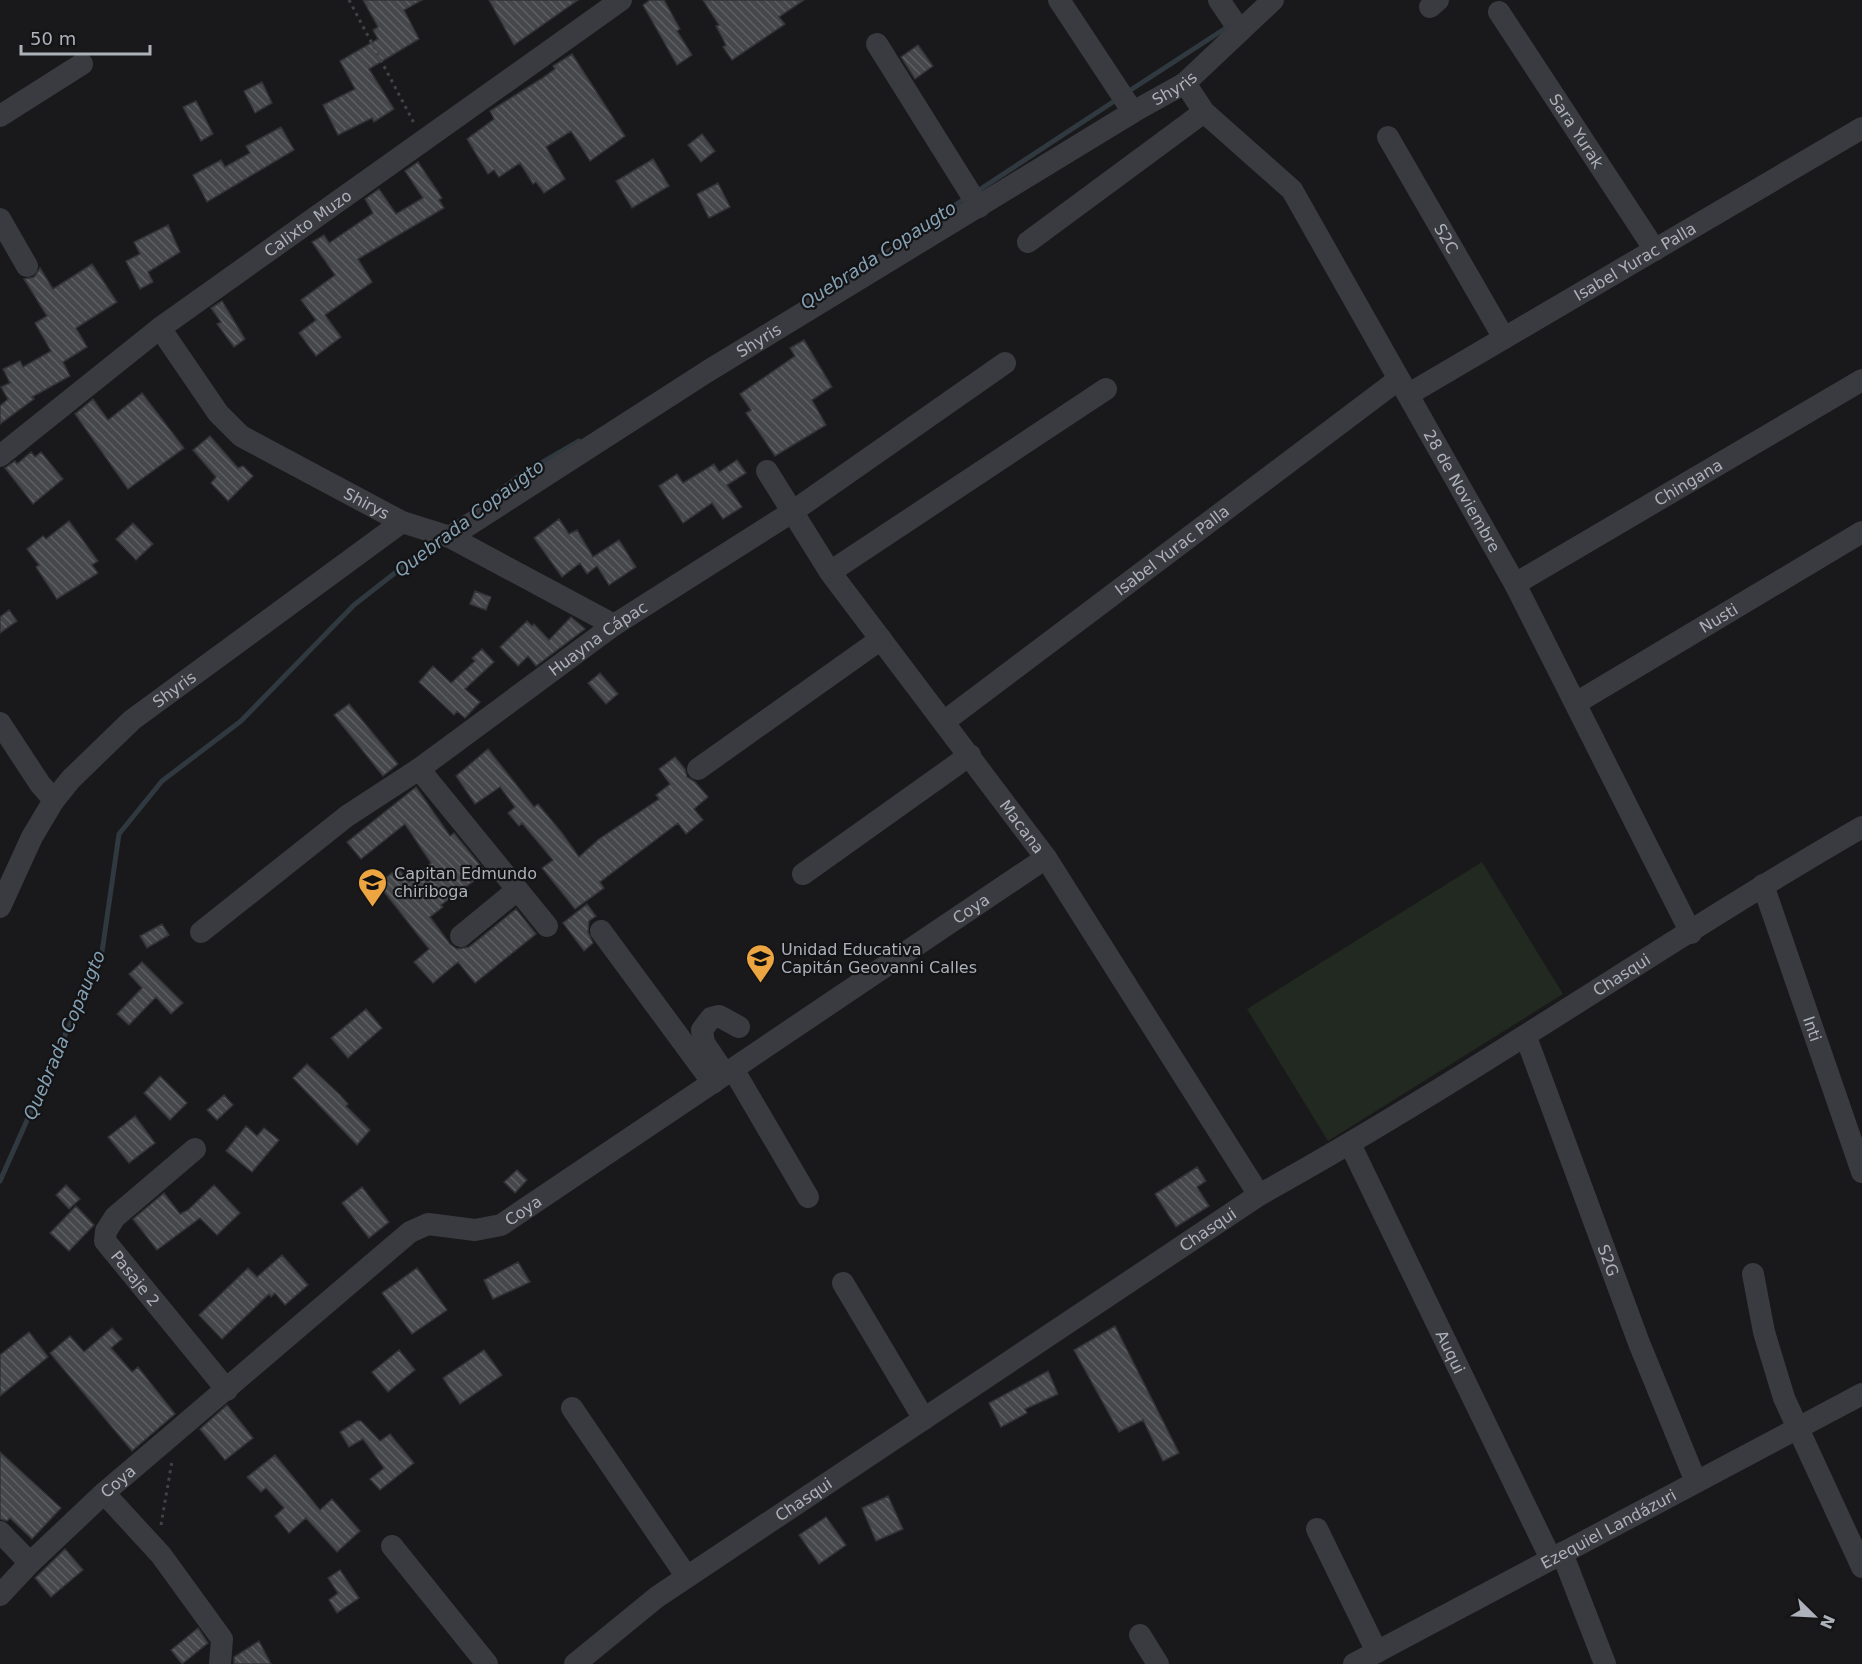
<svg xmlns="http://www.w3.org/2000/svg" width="1862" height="1664" viewBox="0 0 1862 1664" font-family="'DejaVu Sans',sans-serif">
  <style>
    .green { fill: #212921 }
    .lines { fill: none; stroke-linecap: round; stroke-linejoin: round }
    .stream { stroke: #2f393f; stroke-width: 5 }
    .building { fill: url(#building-back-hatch); stroke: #333337; stroke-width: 1.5 }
    .path { stroke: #404347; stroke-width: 3; stroke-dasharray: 3 4.5; stroke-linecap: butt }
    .minor { stroke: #3a3b40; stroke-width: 22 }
    .labels { text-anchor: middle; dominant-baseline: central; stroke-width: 4.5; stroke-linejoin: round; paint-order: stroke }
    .street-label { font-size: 16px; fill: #acb1ba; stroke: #141416 }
    .poi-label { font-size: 16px; fill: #acb1ba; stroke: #141416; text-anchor: start }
    .water-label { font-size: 18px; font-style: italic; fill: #85a1b4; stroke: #141416 }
  </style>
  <defs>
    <pattern id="building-back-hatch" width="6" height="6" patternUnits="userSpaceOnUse" patternTransform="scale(1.5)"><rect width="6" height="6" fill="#46474b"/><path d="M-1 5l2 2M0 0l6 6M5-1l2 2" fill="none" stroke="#5e5f63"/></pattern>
  </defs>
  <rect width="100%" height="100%" fill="#19191b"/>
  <path class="green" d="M1482 862 1563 994 1328 1141 1247 1009Z"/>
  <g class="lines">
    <path class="stream" d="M1126 93 1229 26
      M976 192 1119 98
      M903 239 966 198
      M492 497 519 476 579 441
      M0 1181 102 952 119 834 162 781 241 721 354 605 437 540"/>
  </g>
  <path class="building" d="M363 0H422L404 10 419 39 369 69 394 109 374 122 372 118 338 135 323 105 355 89 340 61 378 39 373 30 378 27Z
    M489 0H578L514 45Z
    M650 0H664L680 29 677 31 692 55 677 65 643 5Z
    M703 0H804L779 17 785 24 732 60 723 47 726 45 716 26 719 25Z
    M918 45 933 66 915 79 901 57Z
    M572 54 625 136 590 161 571 131 546 147 565 179 544 193 536 182 533 184 520 163 499 177 494 170 488 174 467 139 494 119 490 111 541 79 555 69 553 66Z
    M262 82 272 103 255 113 244 91Z
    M196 101 213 134 201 141 183 107Z
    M281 127 294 150 207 202 193 175 221 160 225 167 250 153 246 146Z
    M702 134 715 151 701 162 688 145Z
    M653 159 669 186 632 208 616 181Z
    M418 162 442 198 439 200 444 208 358 259 372 282 325 315 341 337 316 356 299 333 316 320 301 300 335 275 312 242 324 235 329 243 373 213 365 199 379 189 396 214 423 198 405 171Z
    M718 183 730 207 709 218 697 194Z
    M168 225 180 252 148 272 153 282 140 289 126 261 140 254 134 242Z
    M92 264 117 302 76 328 87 347 63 362 70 376 32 397 34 399 0 424V406L8 399 1 387 10 383 3 369 20 361 23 367 51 351 35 323 47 316 24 279 34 277 40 268 53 289Z
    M222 301 245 339 234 347 217 324 221 322 211 308Z
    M804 340 832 387 812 400 826 425 775 456 746 413 751 410 740 394 795 356 790 348Z
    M142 393 184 448 128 489 75 414 93 399 108 420Z
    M210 436 238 468 243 466 253 476 228 501 211 483 216 477 193 450Z
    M31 452 35 457 41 452 63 479 33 504 5 468 15 461 17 464Z
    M737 460 746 473 727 485 742 507 723 519 712 503 683 523 659 486 677 474 683 483 714 464 719 472Z
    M559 519 569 534 577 530 593 557 619 540 636 567 609 585 597 566 587 574 580 563 562 577 534 538Z
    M69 521 98 561 92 565 98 573 57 599 36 567 39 565 27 549 43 536 46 539Z
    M133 523 153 544 136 560 116 539Z
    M475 591 491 597 486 610 470 604Z
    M9 610 17 621 0 633V617Z
    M571 617 585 629 536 666 528 656 518 666 500 647 527 621 532 626 534 624 549 640Z
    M482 649 494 662 465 689 480 702 465 718 457 711 454 715 419 682 433 666 451 683 475 661 472 658Z
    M600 673 618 694 606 704 588 683Z
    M349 704 398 764 383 776 334 715Z
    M488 749 534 807 538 804 562 833 579 857 599 839 659 799 656 795 670 784 659 769 675 757 685 769 687 777 695 782 708 797 694 809 703 820 686 834 678 823 600 882 604 888 575 909 542 868 553 860 522 823 519 826 508 813 515 807 500 787 475 804 456 776Z
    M416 787 450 836 454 833 486 872 441 905 443 907 430 917 450 944 457 949 469 947 516 909 536 934 475 983 458 962 433 983 414 962 429 949 378 884 398 868 409 882 431 863 405 824 361 859 347 842Z
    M587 904 596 916 589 921 588 932 593 943 584 951 563 923Z
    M162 924 169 935 147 948 140 936Z
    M142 962 183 1003 171 1014 156 997 129 1025 117 1014 142 988 129 974Z
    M366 1009 382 1028 348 1058 331 1038Z
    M307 1064 340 1095 348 1104 346 1106 370 1130 357 1145 293 1078Z
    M160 1076 187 1103 170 1120 144 1093Z
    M224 1095 233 1105 217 1120 207 1110Z
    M135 1116 155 1143 129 1163 108 1137Z
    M246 1126 257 1136 264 1128 279 1140 252 1172 226 1151Z
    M1197 1167 1206 1181 1197 1187 1209 1206 1176 1227 1155 1194Z
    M517 1170 527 1180 515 1193 504 1182Z
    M66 1185 80 1199 69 1209 56 1195Z
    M214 1185 240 1213 217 1235 200 1218 157 1250 133 1219 164 1193 180 1214 188 1210Z
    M362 1187 389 1222 369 1238 342 1203Z
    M76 1206 94 1225 69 1251 50 1233Z
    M282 1255 308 1285 285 1305 275 1293 271 1297 269 1294 222 1339 199 1315 248 1268 257 1277Z
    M518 1262 530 1282 493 1299 484 1280Z
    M417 1268 447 1310 412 1334 382 1293Z
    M1115 1326 1179 1453 1163 1461 1143 1420 1119 1432 1074 1350Z
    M112 1328 122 1339 111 1348 132 1372 138 1367 175 1414 132 1451 50 1353 70 1336 84 1352Z
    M29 1332 48 1357 0 1396V1355Z
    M399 1350 415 1370 388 1392 372 1372Z
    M484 1350 502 1375 460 1404 443 1378Z
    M1048 1371 1058 1394 1025 1409 1027 1413 1001 1427 989 1403Z
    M227 1405 253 1438 225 1460 200 1429Z
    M357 1421H361L380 1441 390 1434 414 1463 380 1490 370 1479 384 1468 363 1439 349 1447 340 1432Z
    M0 1452 61 1508 32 1539 10 1518 7 1521 0 1519Z
    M275 1455 320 1510 332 1499 360 1531 337 1552 306 1518 289 1533 275 1516 284 1508 266 1488 261 1492 247 1477Z
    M888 1496 903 1529 876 1541 862 1508Z
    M826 1517 846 1545 819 1564 799 1535Z
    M65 1549 83 1570 51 1597 35 1578Z
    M340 1570 359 1598 337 1613 329 1600 338 1593 328 1578Z
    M198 1628 208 1643 182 1664 171 1650Z
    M259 1641 271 1664H234V1657Z"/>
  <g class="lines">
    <path class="path" d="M349 0 414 123
      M161 1525 172 1461"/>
    <g class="minor">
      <path d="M1059 0 1133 112"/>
      <path d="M1219 0 1240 31"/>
      <path d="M1430 7 1438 0"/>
      <path id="s1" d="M1499 12 1655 250"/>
      <path d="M877 44 979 207"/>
      <path id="s2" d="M1185 83 1204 112 1292 190 1515 584 1691 933"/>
      <path d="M0 116 82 64"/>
      <path id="s3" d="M1388 137 1504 338"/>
      <path d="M0 219 27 266"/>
      <path d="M1028 242 1204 112"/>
      <path id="s4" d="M160 328 218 413 241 436 402 522 450 537 614 625"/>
      <path id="s5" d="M1409 394 1862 128"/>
      <path id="s6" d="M0 456 160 328 621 0"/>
      <path id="s7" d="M767 471 830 572 1046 858 1259 1195"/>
      <path id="s8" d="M450 537 708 371 1133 112 1185 83 1273 0"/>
      <path d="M830 572 1106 389"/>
      <path id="s9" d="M1515 584 1862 380"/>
      <path id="s10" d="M1576 703 1862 532"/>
      <path id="s11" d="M945 721 1399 379"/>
      <path d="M0 723 40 784 54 800"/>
      <path d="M419 769 547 926"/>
      <path d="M698 769 881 639"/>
      <path d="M803 874 970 755"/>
      <path id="s12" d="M1763 885 1862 1172"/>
      <path id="s13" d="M0 907 32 837 54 800 71 779 132 720 402 522"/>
      <path d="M601 931 713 1083"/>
      <path id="s14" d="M201 932 347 816 419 769 614 625 792 512 1005 363"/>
      <path d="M461 936 517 890"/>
      <path id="s15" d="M1526 1037 1639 1343 1696 1482"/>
      <path d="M733 1069 808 1197"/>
      <path d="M725 1074 704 1043 702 1030 711 1018 719 1016 739 1027"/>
      <path id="s16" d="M1350 1144 1551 1559"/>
      <path id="s17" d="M195 1149 115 1217 106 1231 105 1241 227 1390"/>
      <path d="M1753 1274 1764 1332 1784 1398 1862 1567"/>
      <path d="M843 1283 924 1419"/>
      <path d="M572 1408 687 1577"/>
      <path d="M104 1493 161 1555 222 1639 220 1664"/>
      <path d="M1317 1529 1377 1652"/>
      <path d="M0 1532 30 1563"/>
      <path d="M392 1546 487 1664"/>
      <path d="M1562 1553 1605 1664"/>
      <path id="s18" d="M0 1595 30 1563 104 1493 410 1232 428 1224 475 1230 501 1225 1046 858"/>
      <path d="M1140 1635 1158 1664"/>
      <path id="s19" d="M575 1664 657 1597 1259 1195C1466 1081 1658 945 1862 827"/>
      <path id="s20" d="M1354 1664 1862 1394"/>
    </g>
  </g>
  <defs>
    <symbol id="school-pin" viewBox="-11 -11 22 30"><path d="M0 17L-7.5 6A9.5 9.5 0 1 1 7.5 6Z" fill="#eca540" stroke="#141416"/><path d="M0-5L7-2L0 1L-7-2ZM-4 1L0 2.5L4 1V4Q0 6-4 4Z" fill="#111"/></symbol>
    <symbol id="university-pin" viewBox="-11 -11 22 30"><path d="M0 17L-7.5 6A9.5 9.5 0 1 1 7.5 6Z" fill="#eca540" stroke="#141416"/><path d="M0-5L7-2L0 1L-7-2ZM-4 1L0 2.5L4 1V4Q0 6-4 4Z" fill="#111"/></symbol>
  </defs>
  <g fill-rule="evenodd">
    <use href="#school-pin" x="356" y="866" width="33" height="45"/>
    <use href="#university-pin" x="744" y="942" width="33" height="45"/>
  </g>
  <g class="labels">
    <g class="street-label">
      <text stroke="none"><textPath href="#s8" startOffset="852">Shyris</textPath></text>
      <text stroke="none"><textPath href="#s1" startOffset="142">Sara Yurak</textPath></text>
      <text stroke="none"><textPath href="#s6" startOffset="386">Calixto Muzo</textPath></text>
      <text stroke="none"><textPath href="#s3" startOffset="117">S2C</textPath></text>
      <text stroke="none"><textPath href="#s5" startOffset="262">Isabel Yurac Palla</textPath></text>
      <text stroke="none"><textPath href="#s8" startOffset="366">Shyris</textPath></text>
      <text stroke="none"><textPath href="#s9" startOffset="201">Chingana</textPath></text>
      <text stroke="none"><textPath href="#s2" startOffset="498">28 de Noviembre</textPath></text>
      <text stroke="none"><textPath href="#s4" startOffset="278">Shirys</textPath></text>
      <text stroke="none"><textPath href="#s11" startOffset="284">Isabel Yurac Palla</textPath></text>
      <text stroke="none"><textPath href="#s10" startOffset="166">Nusti</textPath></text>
      <text stroke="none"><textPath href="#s14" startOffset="494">Huayna Cápac</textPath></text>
      <text stroke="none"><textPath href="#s13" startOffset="284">Shyris</textPath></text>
      <text stroke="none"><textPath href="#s7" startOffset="438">Macana</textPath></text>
      <text stroke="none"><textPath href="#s18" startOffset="1208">Coya</textPath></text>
      <text stroke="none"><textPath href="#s19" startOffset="1254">Chasqui</textPath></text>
      <text stroke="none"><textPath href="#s12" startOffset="152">Inti</textPath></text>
      <text stroke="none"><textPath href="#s18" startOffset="668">Coya</textPath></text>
      <text stroke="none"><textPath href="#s19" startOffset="768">Chasqui</textPath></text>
      <text stroke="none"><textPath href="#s15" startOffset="238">S2G</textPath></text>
      <text stroke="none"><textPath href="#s17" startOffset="180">Pasaje 2</textPath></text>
      <text stroke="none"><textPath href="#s16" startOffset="231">Auqui</textPath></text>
      <text stroke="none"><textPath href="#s18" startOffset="164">Coya</textPath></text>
      <text stroke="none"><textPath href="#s19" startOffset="282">Chasqui</textPath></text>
      <text stroke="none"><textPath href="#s20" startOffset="288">Ezequiel Landázuri</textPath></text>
    </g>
    <g class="poi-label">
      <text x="394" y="873">Capitan Edmundo<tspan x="394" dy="18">chiriboga</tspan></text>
      <text x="781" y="949">Unidad Educativa<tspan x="781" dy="18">Capitán Geovanni Calles</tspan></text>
    </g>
    <g class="water-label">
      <text transform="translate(878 255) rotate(-33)">Quebrada Copaugto</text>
      <text transform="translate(469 518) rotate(-37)">Quebrada Copaugto</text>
      <text transform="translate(64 1035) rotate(-67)">Quebrada Copaugto</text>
    </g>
  </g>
  <g transform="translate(1814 1616) rotate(114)" stroke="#141416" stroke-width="4.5" paint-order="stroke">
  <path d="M0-4.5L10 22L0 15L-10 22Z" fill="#acb1ba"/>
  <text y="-9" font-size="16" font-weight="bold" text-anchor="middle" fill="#acb1ba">N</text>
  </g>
  <path d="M21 45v9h129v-9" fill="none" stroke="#acb1ba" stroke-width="3"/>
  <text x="30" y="45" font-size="18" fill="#acb1ba" stroke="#141416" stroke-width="4.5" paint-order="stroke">50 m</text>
</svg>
